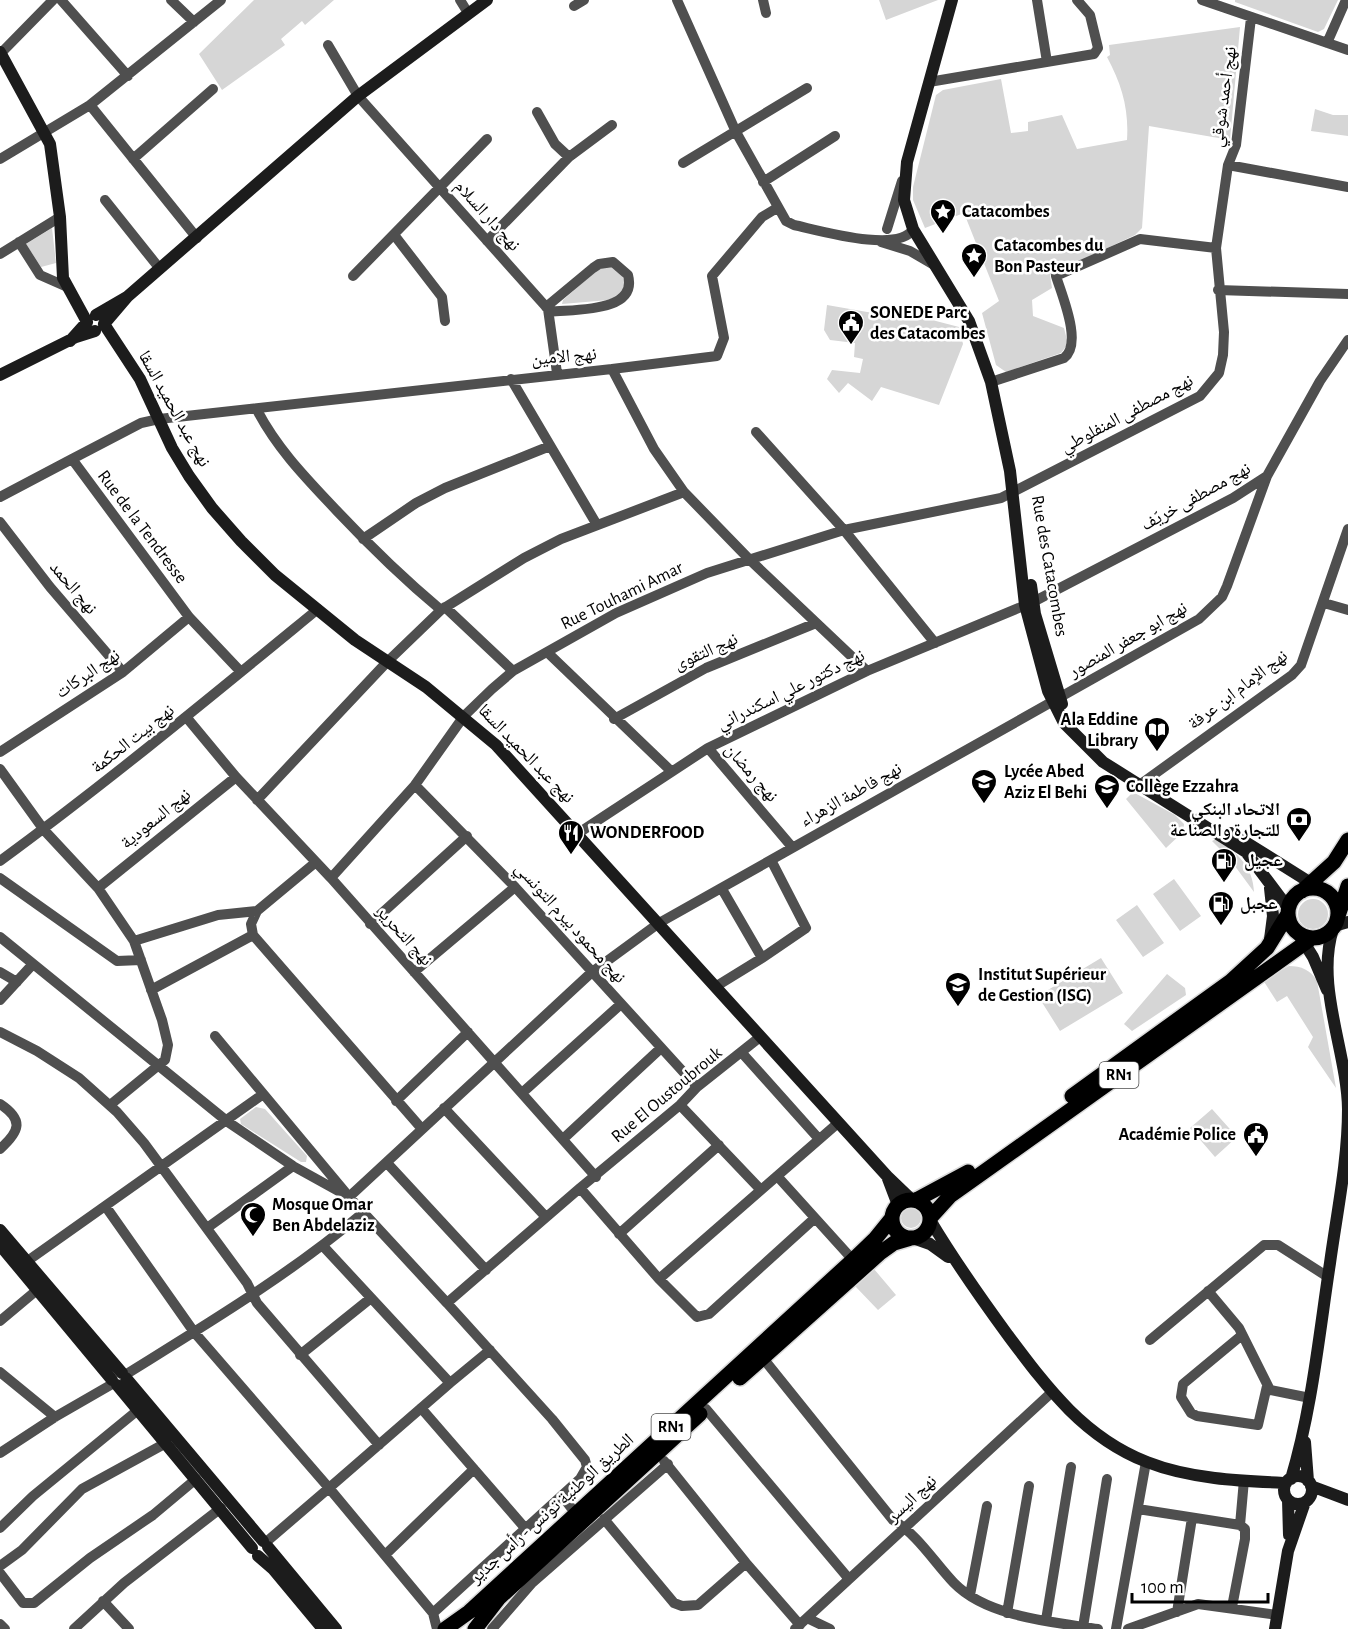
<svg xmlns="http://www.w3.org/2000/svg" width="1348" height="1629" viewBox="0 0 1348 1629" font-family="'Alegreya Sans','Noto Naskh Arabic',sans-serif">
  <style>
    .green { fill: #d6d6d6 }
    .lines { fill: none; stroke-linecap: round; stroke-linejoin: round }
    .primary-casing { stroke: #dbdbdb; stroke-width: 18 }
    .street { stroke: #4f4f4f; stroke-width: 10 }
    .secondary { stroke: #1c1c1c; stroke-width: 12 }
    .primary { stroke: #000; stroke-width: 15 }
    .labels { text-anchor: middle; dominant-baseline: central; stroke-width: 5; stroke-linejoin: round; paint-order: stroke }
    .shield { fill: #fff; stroke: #4c4c4c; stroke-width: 1.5 }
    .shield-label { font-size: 16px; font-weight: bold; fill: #000 }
    .street-label { font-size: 18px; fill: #000; stroke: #fff }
    .poi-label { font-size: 18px; font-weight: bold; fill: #000; stroke: #fff; text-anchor: start }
  </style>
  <rect width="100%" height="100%" fill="#fff"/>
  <path class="green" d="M254 0H334L305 25 302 21 281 39 285 45 222 90 199 54Z
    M879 0H938L886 20Z
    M1235 0H1338L1324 29 1318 32 1235 2Z
    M1240 27 1230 140 1149 126 1142 228 1135 235 1050 275 1052 288 1032 300 1033 316 1064 328 1068 344 1061 353 1006 372 996 365 982 313 999 301 964 213 925 228 913 200V187L936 95 943 90 1001 79 1011 133 1028 131V122L1062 115 1077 149 1127 140C1129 109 1122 85 1107 57L1110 55 1109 45Z
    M1315 109 1333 115H1348V136L1311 131Z
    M52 228 56 263 41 267 26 244Z
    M607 266 617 268 625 281 623 291 609 300 562 304 563 300 597 270Z
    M827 305 873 313 890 309 959 327 963 344 939 405 881 387 872 401 848 383 839 393 827 379 832 370 860 373 863 359 854 357 855 343 830 340 824 330Z
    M1133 792 1175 815 1184 824 1183 832 1166 848 1126 799Z
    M1218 838C1237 854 1253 866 1254 892L1229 858 1212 841Z
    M1174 879 1201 916 1180 931 1153 894Z
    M1298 914a15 15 0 1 1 30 0a15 15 0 1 1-30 0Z
    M1137 905 1164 943 1143 957 1116 920Z
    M1101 958 1123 993 1060 1031 1038 996Z
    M1289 966C1301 966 1311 970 1317 981L1336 1088 1308 1047 1313 1037 1287 996 1277 1002 1263 980Z
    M1167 974 1185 988 1186 995 1132 1031 1124 1024Z
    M256 1107 265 1109 307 1156 306 1162H301L241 1124 240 1119Z
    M1212 1109 1237 1137 1215 1157 1190 1128Z
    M901 1218a10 10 0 1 1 20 0a10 10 0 1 1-20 0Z
    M874 1269 896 1295 878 1310 855 1286Z"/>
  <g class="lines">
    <defs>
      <path id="primary" d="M1288 913a25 25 0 1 1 50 0a25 25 0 1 1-50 0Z
        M1302 891 1334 862 1348 840
        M1338 916 1348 886
        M1072 1096 1231 981 1267 948 1288 914
        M892 1219a19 19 0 1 1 38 0a19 19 0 1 1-38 0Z
        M916 1200 968 1172
        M930 1218 950 1196 1312 938
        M740 1378 880 1253 894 1243 911 1238
        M445 1629 469 1612 853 1260 875 1239 892 1218
        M475 1629 499 1598 700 1414"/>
    </defs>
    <use href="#primary" class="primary-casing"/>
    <path class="street" d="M61 0 128 76
      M171 0 194 22
      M460 0 468 13
      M677 0 736 132 786 221 794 225C818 230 899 254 913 229
      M763 0 766 13
      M1037 0 1047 62
      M1202 0 1348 50
      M574 6 584 0
      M1327 43 1346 0
      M328 45 358 96 548 309 557 373
      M1 53 53 0
      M929 82 1094 54 1098 48 1090 15 1077 0
      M90 105 197 238
      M569 157 612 125
      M0 159 90 105 221 0
      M133 159 213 89
      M683 163 807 88
      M1228 165 1348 187
      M763 182 835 136
      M105 200 160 269
      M887 229 902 181
      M395 236 442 297 445 321
      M487 241 569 157 555 144 537 112
      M19 242 40 275 65 286
      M881 242 910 251 934 265
      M0 254 60 217
      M353 276 487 139
      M1218 290 1348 294
      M546 307 593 268 599 264 613 262 628 275C638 313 574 309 550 312
      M612 369 717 356 724 338 712 276 762 217 777 208
      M511 379 597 525
      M991 382 1064 358C1083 344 1062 296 1056 276L1140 239 1216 248
      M257 410C278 450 307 479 337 511 370 546 404 579 441 610
      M756 432 844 530 935 643
      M72 459 141 423 159 419 612 369 654 449 684 492 749 559 867 671
      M0 497 72 459 189 617 241 672
      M0 522 50 587 123 672
      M363 539 416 503 445 488 550 446
      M1324 603 1348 610
      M445 607 513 671
      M547 652 671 771
      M187 718 236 777 331 878 596 1177
      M614 719 706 668 816 623
      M708 748 792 847
      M0 752 123 672 189 617
      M0 769 44 830 98 888 134 941 162 1020 168 1045 165 1060 110 1105
      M415 785 515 887 697 1087
      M1138 786 1292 675 1301 665 1348 529
      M257 800 387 662 441 610 524 558 561 539 684 492
      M577 834 708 748 867 671 1033 602 1233 498 1267 476 1320 381 1348 340
      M0 861C109 781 213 695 318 609
      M316 862 257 911 251 924 253 935 422 1129
      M0 878 117 961 141 960
      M331 878 415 785 464 716 492 689 513 671 616 613 707 573 844 530 1001 498 1200 396 1219 373 1223 355 1224 332 1216 248 1228 165 1236 145 1251 18
      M98 888 236 777
      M370 924 467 836
      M0 937 228 1122 293 1166 349 1197
      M134 941 218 915 257 911
      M762 958 806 928 771 860
      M0 972 17 982
      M414 972 515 887
      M715 987 762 958 722 889
      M151 990 253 935
      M0 1000 33 964
      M0 1032 37 1051 79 1078 117 1112 144 1143 247 1283 257 1303 379 1445
      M215 1036 345 1192
      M760 1037 697 1087 680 1105 580 1188 659 1279 697 1317 709 1314 815 1218
      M742 1053 819 1139
      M522 1093 621 1004
      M396 1101 468 1032
      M0 1104C24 1120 20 1131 0 1149
      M680 1105 760 1189
      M444 1108 545 1216
      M563 1139 661 1048
      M387 1163 486 1270
      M778 1177 853 1260
      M580 1188 447 1303 349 1197 592 972 659 923 1199 619 1222 597 1227 586 1267 476
      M106 1207 194 1332 329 1488 450 1383 323 1246
      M207 1228 293 1166
      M619 1234 719 1145
      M26 1262 262 1095
      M659 1279 838 1123
      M1208 1291 1239 1328 1270 1390 1310 1398
      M0 1321 37 1290
      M1242 1335 1183 1384 1181 1397 1191 1413 1197 1416 1258 1425 1267 1386
      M1150 1340 1264 1245H1278L1328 1277
      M300 1355 371 1298
      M762 1357 893 1520C918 1535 934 1562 954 1583 987 1617 1053 1622 1098 1629
      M0 1372 55 1417
      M125 1375C207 1324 289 1275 364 1212
      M450 1383 490 1350
      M421 1408 525 1528
      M706 1409 849 1579
      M0 1453 55 1417 114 1383
      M664 1461 746 1563 800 1625
      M562 1496 576 1514
      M1138 1509 1240 1525 1244 1480
      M604 1519 674 1603 682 1606 698 1605 746 1563
      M0 1528 33 1496 138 1410
      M265 1543 329 1488 433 1613 437 1629
      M385 1555 474 1469
      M0 1566 22 1550 82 1489 166 1443
      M0 1573 23 1603H34L90 1558 153 1515 196 1479
      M970 1595 987 1506
      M103 1601 129 1629
      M1232 1607 1245 1539V1529L1240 1525
      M1177 1612 1192 1518
      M433 1613 580 1479 587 1467 585 1460 552 1419 447 1303
      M1007 1613 1029 1486
      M807 1618 830 1629
      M1046 1620 1071 1467
      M0 1624 5 1629
      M1083 1627 1107 1479
      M74 1629 124 1583 221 1508
      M492 1629 532 1583 668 1464
      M795 1629 1051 1393
      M1116 1629 1146 1462
      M1128 1629 1198 1604 1277 1615"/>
    <path class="secondary" d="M952 0 907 162 904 200 913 229 969 321 991 382 1010 471 1025 605 1048 691 1064 723 1103 762 1246 852 1289 909
      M0 52 50 144 60 217 63 278 87 322 70 341
      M127 297 104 324 140 379 172 448 189 476 212 508 241 541 275 575 355 640 426 687 496 745 887 1176
      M96 315 127 297 358 96 487 0
      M0 375 76 337 95 331
      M1031 585 1035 614 1062 704
      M1231 833 1322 890
      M1270 888 1273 916 1270 939
      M1334 926 1348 922
      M1298 933 1313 957 1327 990
      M898 1205 887 1176 912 1200
      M930 1220C954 1260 980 1297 1007 1334 1046 1386 1083 1437 1147 1462 1190 1479 1241 1481 1286 1483
      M0 1230 122 1373
      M913 1238 930 1244 948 1257
      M0 1245 112 1380
      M126 1378 263 1541
      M117 1385 252 1548
      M1305 1442 1308 1481
      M1284 1490a14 14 0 1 1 28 0a14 14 0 1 1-28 0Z
      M1291 1479C1312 1409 1319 1335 1330 1263 1337 1212 1348 1160 1348 1109 1347 1051 1315 986 1333 929
      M1311 1486 1348 1500
      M1288 1500 1289 1535
      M268 1547 336 1629
      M258 1556 273 1569 323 1629
      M1275 1629 1288 1551 1305 1502"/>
    <use href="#primary" class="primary"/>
  </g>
  <defs>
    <symbol id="sight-pin" viewBox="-11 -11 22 30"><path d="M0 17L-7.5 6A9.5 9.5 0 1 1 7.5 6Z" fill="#000" stroke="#fff"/><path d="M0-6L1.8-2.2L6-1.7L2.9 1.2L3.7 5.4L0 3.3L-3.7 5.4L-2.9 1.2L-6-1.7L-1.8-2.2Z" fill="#fff"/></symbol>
    <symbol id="civic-pin" viewBox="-11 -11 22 30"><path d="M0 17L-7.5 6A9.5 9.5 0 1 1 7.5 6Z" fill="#000" stroke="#fff"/><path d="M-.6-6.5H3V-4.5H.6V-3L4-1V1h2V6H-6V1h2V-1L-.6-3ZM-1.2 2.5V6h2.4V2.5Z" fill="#fff"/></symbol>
    <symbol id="library-pin" viewBox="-11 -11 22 30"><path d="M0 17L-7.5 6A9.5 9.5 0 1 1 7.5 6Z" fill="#000" stroke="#fff"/><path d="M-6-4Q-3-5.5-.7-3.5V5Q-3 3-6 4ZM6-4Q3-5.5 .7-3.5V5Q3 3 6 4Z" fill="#fff"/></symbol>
    <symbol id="university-pin" viewBox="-11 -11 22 30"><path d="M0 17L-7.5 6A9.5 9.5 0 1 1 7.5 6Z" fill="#000" stroke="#fff"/><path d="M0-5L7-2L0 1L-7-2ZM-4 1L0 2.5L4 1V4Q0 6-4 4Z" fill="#fff"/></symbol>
    <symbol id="bank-pin" viewBox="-11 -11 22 30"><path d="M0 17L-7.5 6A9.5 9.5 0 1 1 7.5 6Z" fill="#000" stroke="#fff"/><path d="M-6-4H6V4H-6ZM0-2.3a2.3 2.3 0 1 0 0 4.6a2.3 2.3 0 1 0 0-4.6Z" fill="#fff"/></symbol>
    <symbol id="restaurant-pin" viewBox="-11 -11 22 30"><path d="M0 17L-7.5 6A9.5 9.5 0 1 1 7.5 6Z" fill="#000" stroke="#fff"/><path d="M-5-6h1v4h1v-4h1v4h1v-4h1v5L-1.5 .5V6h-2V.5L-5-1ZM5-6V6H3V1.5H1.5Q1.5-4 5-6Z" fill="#fff"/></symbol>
    <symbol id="fuel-pin" viewBox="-11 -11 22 30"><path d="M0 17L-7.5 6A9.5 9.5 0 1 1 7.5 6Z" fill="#000" stroke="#fff"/><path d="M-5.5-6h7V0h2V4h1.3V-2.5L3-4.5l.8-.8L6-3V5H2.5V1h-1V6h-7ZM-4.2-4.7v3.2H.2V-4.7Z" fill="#fff"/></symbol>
    <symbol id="mosque-pin" viewBox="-11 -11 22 30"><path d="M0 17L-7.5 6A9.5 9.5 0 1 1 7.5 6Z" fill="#000" stroke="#fff"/><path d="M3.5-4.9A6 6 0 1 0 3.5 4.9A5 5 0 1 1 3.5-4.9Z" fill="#fff"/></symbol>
  </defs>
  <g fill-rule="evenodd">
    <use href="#sight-pin" x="928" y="197" width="30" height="40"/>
    <use href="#sight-pin" x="959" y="241" width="30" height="40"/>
    <use href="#civic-pin" x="836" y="308" width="30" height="40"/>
    <use href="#library-pin" x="1142" y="715" width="30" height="40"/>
    <use href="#university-pin" x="969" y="767" width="30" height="40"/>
    <use href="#university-pin" x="1092" y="772" width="30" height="40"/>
    <use href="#bank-pin" x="1284" y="805" width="30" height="40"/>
    <use href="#restaurant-pin" x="556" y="818" width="30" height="40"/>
    <use href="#fuel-pin" x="1209" y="846" width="30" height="40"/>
    <use href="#fuel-pin" x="1206" y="889" width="30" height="40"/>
    <use href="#university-pin" x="943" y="970" width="30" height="40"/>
    <use href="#civic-pin" x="1241" y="1120" width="30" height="40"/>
    <use href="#mosque-pin" x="238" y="1200" width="30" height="40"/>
  </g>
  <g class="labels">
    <g class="shield">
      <rect x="1099.5" y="1062" width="39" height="26" rx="4.5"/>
      <rect x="651.5" y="1414" width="39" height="26" rx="4.5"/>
    </g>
    <g class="shield-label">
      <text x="1119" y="1075">RN1</text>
      <text x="671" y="1427">RN1</text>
    </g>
    <g class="street-label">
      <text transform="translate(1224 97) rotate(-82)">نهج أحمد شوقي</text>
      <text transform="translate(487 216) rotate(48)">نهج دار السلام</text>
      <text transform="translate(564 357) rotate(-5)">نهج الامين</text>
      <text transform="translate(174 409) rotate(61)">نهج عبد الحميد السقا</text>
      <text transform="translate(1127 414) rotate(-28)">نهج مصطفى المنفلوطي</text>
      <text transform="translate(1196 497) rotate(-29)">نهج مصطفى خريّف</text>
      <text transform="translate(142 527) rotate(53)">Rue de la Tendresse</text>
      <text transform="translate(1049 566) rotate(80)">Rue des Catacombes</text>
      <text transform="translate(73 588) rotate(50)">نهج الحمد</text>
      <text transform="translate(622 596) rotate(-26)">Rue Touhami Amar</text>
      <text transform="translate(1128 640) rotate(-30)">نهج ابو جعفر المنصور</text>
      <text transform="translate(706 652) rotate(-24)">نهج التقوى</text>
      <text transform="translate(88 674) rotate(-34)">نهج البركات</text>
      <text transform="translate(791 690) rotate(-26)">نهج دكتور علي اسكندراني</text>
      <text transform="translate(1238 690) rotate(-37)">نهج الإمام ابن عرفة</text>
      <text transform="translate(133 739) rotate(-38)">نهج بيت الحكمة</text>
      <text transform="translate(526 754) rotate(46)">نهج عبد الحميد السقا</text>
      <text transform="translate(751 773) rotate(49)">نهج رمضان</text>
      <text transform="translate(851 795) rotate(-29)">نهج فاطمة الزهراء</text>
      <text transform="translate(156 819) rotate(-39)">نهج السعودية</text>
      <text transform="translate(570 923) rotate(48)">نهج محمود بيرم التونسي</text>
      <text transform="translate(404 936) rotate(48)">نهج التحرير</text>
      <text transform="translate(667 1095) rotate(-40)">Rue El Oustoubrouk</text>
      <text transform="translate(912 1499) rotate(-43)">نهج اليسر</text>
      <text transform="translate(552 1509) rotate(-42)">الطريق الوطنية تونس - رأس جدير</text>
    </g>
    <g class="poi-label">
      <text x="962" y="212">Catacombes</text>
      <text x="994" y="246">Catacombes du<tspan x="994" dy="21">Bon Pasteur</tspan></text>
      <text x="870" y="313">SONEDE Parc<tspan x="870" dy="21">des Catacombes</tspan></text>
      <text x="1138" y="720" text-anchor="end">Ala Eddine<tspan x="1138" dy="21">Library</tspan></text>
      <text x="1004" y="772">Lycée Abed<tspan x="1004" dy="21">Aziz El Behi</tspan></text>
      <text x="1126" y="787">Collège Ezzahra</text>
      <text x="1280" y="810" text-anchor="end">الاتحاد البنكي<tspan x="1280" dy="21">للتجارة والصناعة</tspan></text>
      <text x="590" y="833">WONDERFOOD</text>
      <text x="1244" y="861">عجيل</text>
      <text x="1240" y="904">عجبل</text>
      <text x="978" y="975">Institut Supérieur<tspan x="978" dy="21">de Gestion (ISG)</tspan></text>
      <text x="1236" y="1135" text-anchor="end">Académie Police</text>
      <text x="272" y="1205">Mosque Omar<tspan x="272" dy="21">Ben Abdelaziz</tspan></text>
    </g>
  </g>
  <path d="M1132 1593v9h136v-9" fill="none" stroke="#000000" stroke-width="3"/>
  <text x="1141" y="1593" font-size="18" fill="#000000" stroke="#ffffff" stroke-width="4.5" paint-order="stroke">100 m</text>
</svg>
